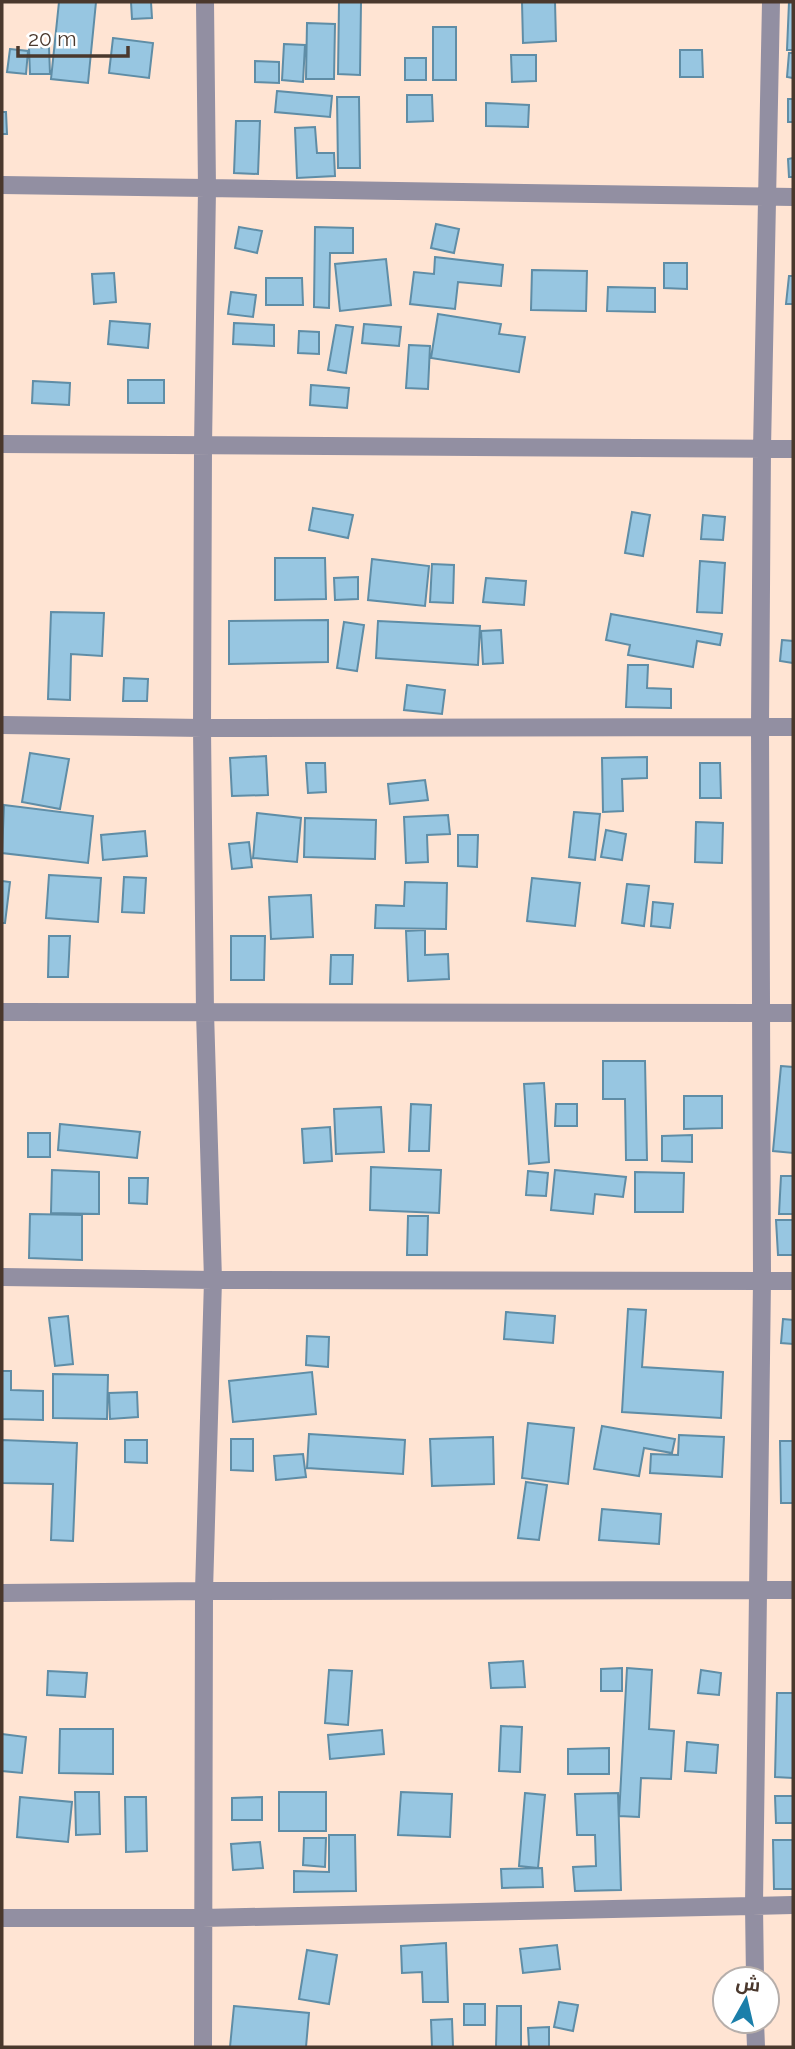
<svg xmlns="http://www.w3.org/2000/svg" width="795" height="2049" viewBox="0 0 795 2049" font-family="Raleway,Cairo,sans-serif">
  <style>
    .building { fill: #97c6e1; stroke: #5f8da6; stroke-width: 2 }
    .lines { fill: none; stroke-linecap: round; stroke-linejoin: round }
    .minor { stroke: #928fa2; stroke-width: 18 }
  </style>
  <rect width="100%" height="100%" fill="#ffe4d3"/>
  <path class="building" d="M59 2H96L88 83 51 79Z
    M131 2H151L152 18 132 19Z
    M339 2H361L360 75 338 74Z
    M522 2H555L556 41 523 43Z
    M789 2H793V50H787Z
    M307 23 335 24 334 79H306Z
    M433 27H456V80H433Z
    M113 38 153 43 149 78 109 73Z
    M284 44 305 45 303 82 282 80Z
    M49 47 50 74H30L29 48Z
    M10 49 28 51 26 74 7 72Z
    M680 50H702L703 77H680Z
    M789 53H793V78L787 77Z
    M511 55H536V81L512 82Z
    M405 58H426V80H405Z
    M255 61 279 62V83L255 82Z
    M277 91 332 96 330 117 275 112Z
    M407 95H432L433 121 407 122Z
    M337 97H359L360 168H338Z
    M788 99H793V122H788Z
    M486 103 529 105 528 127 486 126Z
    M2 112H6L7 134H2Z
    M236 121H260L258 174 234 173Z
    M315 127 317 153H334L335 176 297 178 295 128Z
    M793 158V177H789L788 159Z
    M436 224 459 229 454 253 431 248Z
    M239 227 262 231 257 253 235 248Z
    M315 227 353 228V253H330L329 308 314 307Z
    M435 257 503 265 501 286 458 282 455 309 410 304 414 272 434 274Z
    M386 259 391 305 340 311 335 264Z
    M664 263H687V289L664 288Z
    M532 270 587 271 586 311 531 310Z
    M114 273 116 302 94 304 92 274Z
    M789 276H793V304H786Z
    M266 278H302L303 305H266Z
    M608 287 655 288V312L607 311Z
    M231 292 256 295 253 317 228 314Z
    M438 314 501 324 499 334 525 337 519 372 431 358Z
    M110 321 150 324 148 348 108 344Z
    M234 323 274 325V346L233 344Z
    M364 324 401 327 399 346 362 343Z
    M336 325 353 327 346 373 328 370Z
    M299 331 319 332V354L298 353Z
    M409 345 430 346 428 389 406 388Z
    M128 380H164V403H128Z
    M33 381 70 383 69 405 32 403Z
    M311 385 349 388 347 408 310 405Z
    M313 508 353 515 348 538 309 530Z
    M632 512 650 515 643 556 625 553Z
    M703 515 725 517 723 540 701 539Z
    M275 558H325L326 599 275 600Z
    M372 559 429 566 425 606 368 600Z
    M700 561 725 563 722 613 697 612Z
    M432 564 454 565 453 603 430 602Z
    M358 577V599L335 600 334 578Z
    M486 578 526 581 524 605 483 602Z
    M51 612 104 613 102 656 71 654 70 700 48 699Z
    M611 614 722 634 720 645 697 641 693 667 628 655 630 645 606 640Z
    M328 620V662L229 664V621Z
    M378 621 480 626 478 665 376 658Z
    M344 622 364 625 357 671 337 668Z
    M501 630 503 663 483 664 481 631Z
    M782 640 793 641V663L780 661Z
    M628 665H648L647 688 671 689V708L626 707Z
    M124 678 148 679 147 701H123Z
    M407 685 445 690 442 714 404 710Z
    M30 753 69 759 60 809 22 802Z
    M266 756 268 795 232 796 230 758Z
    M647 757V778L622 779 623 811 603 812 602 758Z
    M306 763H325L326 792 308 793Z
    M700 763H720L721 798H700Z
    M425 780 428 800 390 804 388 784Z
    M4 805 93 816 88 863 2 853Z
    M574 812 600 814 595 860 569 857Z
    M257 813 301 818 297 862 253 858Z
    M448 815 450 834 427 835 428 862 406 863 404 817Z
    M305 818 376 820 375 859 304 857Z
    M696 822 723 823 722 863 695 862Z
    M606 830 626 834 622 860 601 857Z
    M145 831 147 856 103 860 101 835Z
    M458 835H478L477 867 458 866Z
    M249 842 252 867 232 869 229 844Z
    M49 875 101 878 98 922 46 918Z
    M124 877 146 878 144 913 122 912Z
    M532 878 580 883 575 926 527 921Z
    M2 881 10 882 5 923H2Z
    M405 882 447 883 446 929 375 928 376 905 404 906Z
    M627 884 649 886 644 926 622 923Z
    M311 895 313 937 271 939 269 897Z
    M653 902 673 904 670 928 651 926Z
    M425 930V955L448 954 449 979 408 981 406 931Z
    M49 936H70L68 977H48Z
    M231 936H265L264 980H231Z
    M331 955H353L352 984H330Z
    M603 1061H645L647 1160H626L625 1099H603Z
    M781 1066 793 1067V1153L773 1151Z
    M544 1083 549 1162 529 1164 524 1084Z
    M684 1096H722V1128L684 1129Z
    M411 1104 431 1105 429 1151H409Z
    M556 1104H577V1126H555Z
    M381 1107 384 1152 336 1154 334 1109Z
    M60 1124 140 1132 137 1158 58 1150Z
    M330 1127 332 1161 304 1163 302 1129Z
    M28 1133H50V1157H28Z
    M692 1135V1162L662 1161V1136Z
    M371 1167 441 1170 439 1213 370 1210Z
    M52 1170 99 1172V1214L51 1213Z
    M555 1170 626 1177 623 1197 595 1194 593 1214 551 1210Z
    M528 1171 548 1173 546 1196 526 1195Z
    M635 1172 684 1173 683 1212H635Z
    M781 1176H793V1214H779Z
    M129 1178H148L147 1204 129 1203Z
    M30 1214 82 1215V1260L29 1258Z
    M408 1216H428L427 1255H407Z
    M776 1220H793V1255H778Z
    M628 1309 646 1310 642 1367 723 1372 721 1418 622 1412Z
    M506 1312 555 1316 553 1343 504 1339Z
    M68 1316 73 1364 55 1366 49 1318Z
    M783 1319 793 1320V1344L781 1343Z
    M307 1336 329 1337 328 1367 306 1365Z
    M2 1371H11V1390L43 1391V1420L2 1419Z
    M312 1372 316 1414 233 1422 229 1381Z
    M53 1374 108 1375 107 1419 53 1418Z
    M137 1392 138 1417 110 1419 109 1393Z
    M528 1423 574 1428 568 1484 522 1478Z
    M602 1426 675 1439 672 1453 644 1448 639 1476 594 1469Z
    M309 1434 405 1440 403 1474 307 1468Z
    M679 1435 724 1437 722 1477 650 1473 651 1454 678 1455Z
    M493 1437 494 1484 432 1486 430 1439Z
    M231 1439H253V1471L231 1470Z
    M2 1440 77 1443 73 1541 51 1540 53 1484 2 1483Z
    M125 1440H147V1463L125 1462Z
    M780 1441H793V1503H781Z
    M303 1454 306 1477 276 1480 274 1456Z
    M526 1482 547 1485 539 1540 518 1538Z
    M602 1509 661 1514 659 1544 599 1540Z
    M523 1661 525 1687 491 1688 489 1663Z
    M622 1668V1691H601V1669Z
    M627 1668 652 1670 649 1729 674 1731 671 1779 641 1778 639 1817 619 1816Z
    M329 1670 352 1671 348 1725 325 1723Z
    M701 1670 721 1673 719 1695 698 1693Z
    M48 1671 87 1673 85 1697 47 1695Z
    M777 1693H793V1778L775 1777Z
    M501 1726 522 1727 520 1772 499 1771Z
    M60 1729H113V1774L59 1773Z
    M382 1730 384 1754 330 1759 328 1735Z
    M2 1734 26 1737 22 1773 2 1771Z
    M687 1742 718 1745 716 1773 685 1771Z
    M609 1748V1774H568V1749Z
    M75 1792H99L100 1834 76 1835Z
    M279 1792H326V1831H279Z
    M401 1792 452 1794 450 1837 398 1835Z
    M525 1793 545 1795 538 1868 519 1866Z
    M618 1793 621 1890 575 1891 573 1867 596 1866 595 1835H577L575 1794Z
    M775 1796H793V1823H776Z
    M20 1797 72 1802 68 1842 17 1837Z
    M125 1797H146L147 1851 126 1852Z
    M262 1797V1820H232V1798Z
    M329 1835H355L356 1891 294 1892V1871L329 1872Z
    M304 1838H326L325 1867 303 1865Z
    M773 1840H793V1889H774Z
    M260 1842 263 1868 233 1870 231 1844Z
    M542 1868 543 1887 502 1888 501 1869Z
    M446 1943 448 2002H423L422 1972 402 1973 401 1946Z
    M557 1945 560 1969 523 1973 520 1949Z
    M307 1950 337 1955 329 2004 299 1999Z
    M559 2002 578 2005 573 2031 554 2027Z
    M464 2004H485V2025H464Z
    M234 2006 309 2013 306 2047H230Z
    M497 2006H521V2047H496Z
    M452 2019 453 2047H432L431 2020Z
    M549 2027V2047H529L528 2028Z"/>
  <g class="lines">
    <path class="minor" d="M2 185 793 197
      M2 444 793 449
      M2 725 202 728 793 727
      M2 1012 793 1013
      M2 1277 213 1280 793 1281
      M2 1593 204 1591 793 1590
      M2 1918H203L793 1905
      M755 1979 754 1905 762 1280 760 726 762 449 771 2
      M755 2021 756 2047
      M203 2047 204 1591 213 1280 205 1012 202 728 203 446 207 189 205 2"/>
  </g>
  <rect width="795" height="2049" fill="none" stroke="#4a382d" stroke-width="7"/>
  <g transform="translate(746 2000) rotate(8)"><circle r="33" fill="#ffffff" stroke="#b7afab" stroke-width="2"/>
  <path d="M0-5L12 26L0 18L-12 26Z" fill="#1b7faa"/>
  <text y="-10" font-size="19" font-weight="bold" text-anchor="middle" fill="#4a382d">ش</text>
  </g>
  <path d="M18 46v10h110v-10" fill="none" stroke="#4a382d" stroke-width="3.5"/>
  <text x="28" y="46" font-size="21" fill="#4a382d" stroke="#ffffff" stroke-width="5" paint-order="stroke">20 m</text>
</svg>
